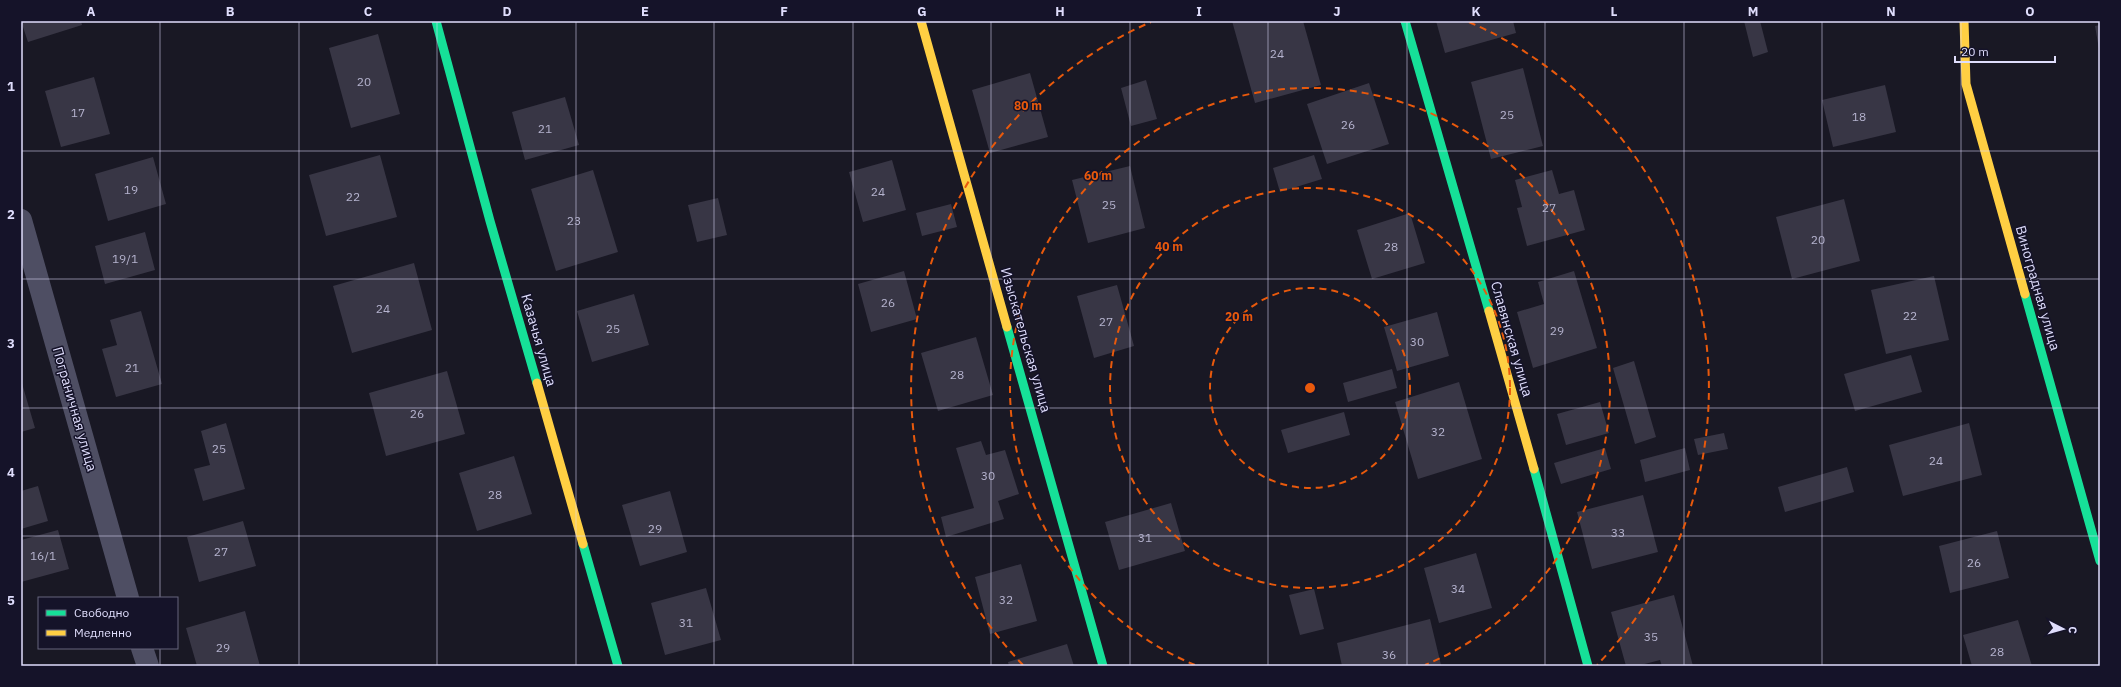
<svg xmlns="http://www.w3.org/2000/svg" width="2121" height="687" viewBox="0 0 2121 687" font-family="'IBM Plex Sans',sans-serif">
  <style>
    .building { fill: #383645 }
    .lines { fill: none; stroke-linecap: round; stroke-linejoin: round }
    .street { stroke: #4e4e63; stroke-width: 22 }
    .fast { stroke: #16e098; stroke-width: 9 }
    .slow { stroke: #ffcf43; stroke-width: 9 }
    .grid { fill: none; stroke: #dfddfc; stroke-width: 1; stroke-opacity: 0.55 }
    .ring { fill: none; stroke: #e8590c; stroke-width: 2; stroke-dasharray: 7 5 }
    .labels { text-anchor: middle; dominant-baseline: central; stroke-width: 3; stroke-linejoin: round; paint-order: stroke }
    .number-label { font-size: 12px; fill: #b5b3ce }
    .street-label { font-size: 14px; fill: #dfddfc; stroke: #151329 }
    .centre { fill: #e8590c; stroke: #151329; stroke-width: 2 }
    .ring-label { font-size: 12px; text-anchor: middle; font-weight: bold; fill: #e8590c; stroke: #151329; stroke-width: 3; stroke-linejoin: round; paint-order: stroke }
    .neatline { fill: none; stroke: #dfddfc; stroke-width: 1.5 }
    .grid-label { font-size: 13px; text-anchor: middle; font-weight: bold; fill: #dfddfc }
  </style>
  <rect width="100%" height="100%" fill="#191824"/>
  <path class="building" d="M21 21H81L82 25 28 42Z
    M1232 21H1303L1321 85 1255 103Z
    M1436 21H1513L1516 33 1445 53Z
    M1744 21H1760L1768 52 1753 57Z
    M2100 25V49H2099L2095 26Z
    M378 34 400 114 351 128 329 48Z
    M1523 68 1543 146 1491 159 1471 82Z
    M1030 73 1048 137 990 153 972 90Z
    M94 77 110 134 61 147 45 91Z
    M1146 80 1157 119 1131 126 1121 88Z
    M1369 83 1389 144 1327 164 1307 104Z
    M1885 85 1896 132 1833 147 1822 100Z
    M565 97 579 145 525 160 512 112Z
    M380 155 397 217 326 236 309 175Z
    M1314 155 1322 179 1280 192 1273 168Z
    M153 157 166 204 108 221 95 174Z
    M892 160 906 210 863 222 849 172Z
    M1130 166 1145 228 1088 243 1072 180Z
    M593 170 618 252 556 271 531 189Z
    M1552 170 1559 194 1574 190 1585 230 1527 246 1517 208 1522 207 1515 180Z
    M718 198 727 235 697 242 688 205Z
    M1844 199 1860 261 1792 279 1776 217Z
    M951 204 957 227 922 236 916 213Z
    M1410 213 1425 263 1372 279 1357 230Z
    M145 232 155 270 105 284 95 246Z
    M414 263 432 330 352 353 333 286Z
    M904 271 917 319 871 332 858 284Z
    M1574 271 1597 348 1533 368 1517 312 1544 304 1538 282Z
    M1934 276 1949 340 1886 354 1871 290Z
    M1117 285 1134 346 1094 358 1077 296Z
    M634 294 649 345 592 362 577 311Z
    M141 311 162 384 116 397 102 349 117 345 110 320Z
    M1437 312 1449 356 1397 371 1384 327Z
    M976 337 993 395 938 411 921 353Z
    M1911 355 1922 392 1855 411 1844 374Z
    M1634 361 1656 437 1635 444 1613 368Z
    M1392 369 1397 388 1348 402 1343 383Z
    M447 371 465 434 386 456 369 393Z
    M21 380 35 428 21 432Z
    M1459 382 1482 459 1418 479 1395 402Z
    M1600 402 1609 433 1566 445 1557 414Z
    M1344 412 1350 435 1288 453 1281 430Z
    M226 423 245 489 203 501 194 469 210 465 201 431Z
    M1969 423 1982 475 1903 496 1889 445Z
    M1724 433 1728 449 1698 455 1694 439Z
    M981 441 986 455 1005 450 1019 494 998 501 1004 519 946 537 941 517 974 508 956 448Z
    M1605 448 1611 469 1561 484 1554 463Z
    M1685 448 1690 470 1645 482 1640 460Z
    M514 456 532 514 477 531 459 473Z
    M1847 467 1854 492 1785 512 1778 487Z
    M38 486 48 521 21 529V491Z
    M670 491 687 552 640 566 622 505Z
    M1643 495 1658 552 1592 569 1577 512Z
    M1171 503 1185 551 1119 570 1105 522Z
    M243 521 256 566 199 582 187 537Z
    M58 530 69 569 21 582V540Z
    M1997 531 2009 578 1950 593 1939 546Z
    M1476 553 1492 608 1439 623 1424 568Z
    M1021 564 1037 621 990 634 975 577Z
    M706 588 721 640 665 655 651 603Z
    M1314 589 1324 629 1300 635 1289 595Z
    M1674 595 1693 666H1662L1660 660 1637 666H1626L1611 612Z
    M245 611 260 666H197L186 628Z
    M1430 619 1441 665 1342 666 1337 643Z
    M2018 620 2032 666H1972L1963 635Z
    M1067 644 1074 666H1009L1008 662Z"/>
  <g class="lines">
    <path class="street" d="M21 220 128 598
      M142 648 148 666"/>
    <path class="fast" d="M436 21 490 221 537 383
      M1405 21 1489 311
      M2025 294 2100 561
      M1007 327 1103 666
      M1534 469 1588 666
      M583 544 618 666"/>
    <path class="slow" d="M921 21 1007 327
      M1964 21 1966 84 2025 294
      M1489 311 1534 469
      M537 383 583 544"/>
  </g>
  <path class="grid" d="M160 21V598M299 21V666M437 21V666M576 21V666M714 21V666M853 21V666M991 21V666M1130 21V666M1268 21V666M1407 21V666M1545 21V666M1684 21V666M1822 21V666M1961 21V666M21 151H2100M21 279H2100M21 408H2100M21 536H2100M160 648V666"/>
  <g class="ring">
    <circle cx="1310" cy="388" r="100"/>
    <circle cx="1310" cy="388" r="200"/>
    <path d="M1195 665A300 300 0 1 1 1425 665"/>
    <path d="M1023 665A399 399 0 0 1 1151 22M1469 22A399 399 0 0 1 1597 665"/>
  </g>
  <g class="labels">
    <g class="number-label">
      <text x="1277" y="53">24</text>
      <text x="364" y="81">20</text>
      <text x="78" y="112">17</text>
      <text x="1507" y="114">25</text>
      <text x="1859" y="116">18</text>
      <text x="1348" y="124">26</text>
      <text x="545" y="128">21</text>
      <text x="131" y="189">19</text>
      <text x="878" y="191">24</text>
      <text x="353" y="196">22</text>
      <text x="1109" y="204">25</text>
      <text x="1549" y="207">27</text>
      <text x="574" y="220">23</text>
      <text x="1818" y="239">20</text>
      <text x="1391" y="246">28</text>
      <text x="125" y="258">19/1</text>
      <text x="888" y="302">26</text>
      <text x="383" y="308">24</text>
      <text x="1910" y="315">22</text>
      <text x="1106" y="321">27</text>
      <text x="613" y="328">25</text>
      <text x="1557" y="330">29</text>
      <text x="1417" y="341">30</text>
      <text x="132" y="367">21</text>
      <text x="957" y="374">28</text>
      <text x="417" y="413">26</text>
      <text x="1438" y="431">32</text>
      <text x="219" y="448">25</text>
      <text x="1936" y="460">24</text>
      <text x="988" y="475">30</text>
      <text x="495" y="494">28</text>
      <text x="655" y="528">29</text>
      <text x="1618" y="532">33</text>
      <text x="1145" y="537">31</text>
      <text x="221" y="551">27</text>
      <text x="43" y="555">16/1</text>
      <text x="1974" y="562">26</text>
      <text x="1458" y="588">34</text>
      <text x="1006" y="599">32</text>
      <text x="686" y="622">31</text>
      <text x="1651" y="636">35</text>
      <text x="223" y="647">29</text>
      <text x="1997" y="651">28</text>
      <text x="1389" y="654">36</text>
    </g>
    <g class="street-label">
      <text transform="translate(2038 288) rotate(74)">Виноградная улица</text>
      <text transform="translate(1512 339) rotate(74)">Славянская улица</text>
      <text transform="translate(539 340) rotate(74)">Казачья улица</text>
      <text transform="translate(1026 340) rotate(74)">Изыскательская улица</text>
      <text transform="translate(75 409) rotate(74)">Пограничная улица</text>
    </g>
  </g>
  <circle cx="1310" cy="388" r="6" class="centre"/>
  <g class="ring-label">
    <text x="1028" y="110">80 m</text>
    <text x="1098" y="180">60 m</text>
    <text x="1169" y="251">40 m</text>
    <text x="1239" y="321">20 m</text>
  </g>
  <rect width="2121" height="687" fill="none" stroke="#151329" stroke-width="44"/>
  <rect x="38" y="597" width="140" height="52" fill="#151329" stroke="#66647d"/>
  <rect x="46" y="610" width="20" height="6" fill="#16e098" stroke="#66647d"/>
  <text x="74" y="617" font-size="12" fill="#dfddfc">Свободно</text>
  <rect x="46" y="630" width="20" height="6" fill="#ffcf43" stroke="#66647d"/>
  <text x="74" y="637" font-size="12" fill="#dfddfc">Медленно</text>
  <g transform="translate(2063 629) rotate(96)" stroke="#151329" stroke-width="3" paint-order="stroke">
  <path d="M0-3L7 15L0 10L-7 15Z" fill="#dfddfc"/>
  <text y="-6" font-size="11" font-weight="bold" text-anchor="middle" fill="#dfddfc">С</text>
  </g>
  <path d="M1955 56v6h100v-6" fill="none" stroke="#dfddfc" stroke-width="2"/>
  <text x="1961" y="56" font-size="12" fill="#dfddfc" stroke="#151329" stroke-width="3" paint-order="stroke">20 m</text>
  <rect x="22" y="22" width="2077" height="643" class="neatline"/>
  <g class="grid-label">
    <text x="91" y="16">A</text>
    <text x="230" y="16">B</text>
    <text x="368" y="16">C</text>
    <text x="507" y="16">D</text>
    <text x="645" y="16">E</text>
    <text x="784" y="16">F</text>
    <text x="922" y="16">G</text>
    <text x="1060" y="16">H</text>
    <text x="1199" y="16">I</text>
    <text x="1337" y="16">J</text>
    <text x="1476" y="16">K</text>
    <text x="1614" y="16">L</text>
    <text x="1753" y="16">M</text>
    <text x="1891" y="16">N</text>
    <text x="2030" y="16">O</text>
    <text x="11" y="91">1</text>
    <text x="11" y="219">2</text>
    <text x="11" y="348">3</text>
    <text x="11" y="477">4</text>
    <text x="11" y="605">5</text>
  </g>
</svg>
